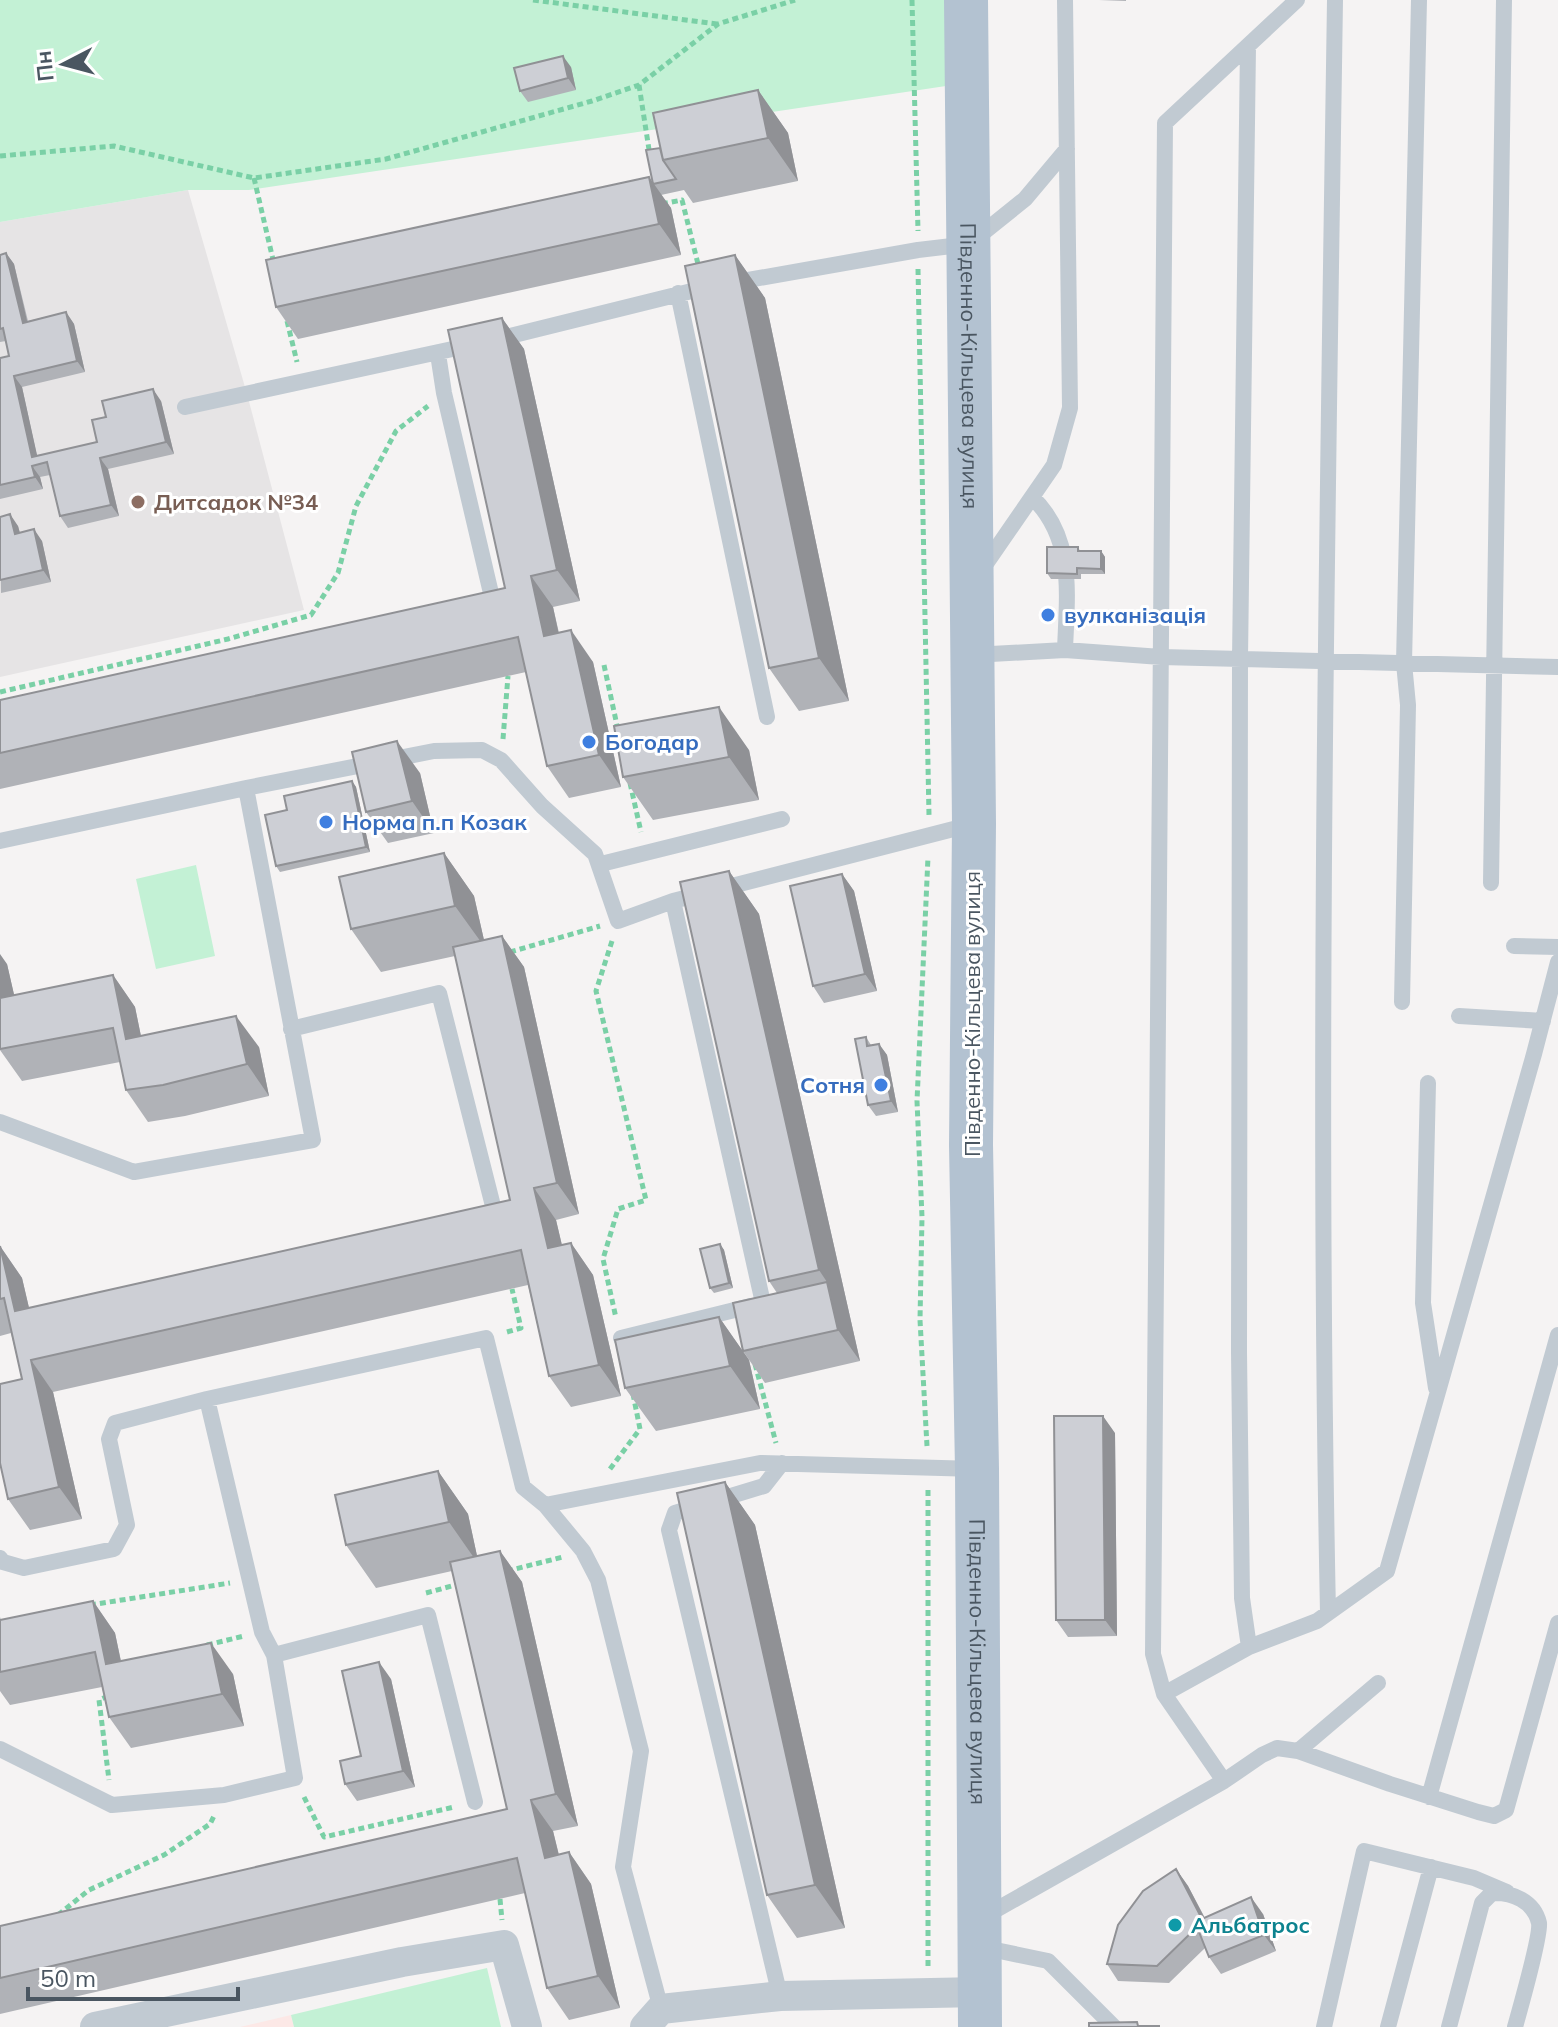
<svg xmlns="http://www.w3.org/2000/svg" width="1558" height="2027" viewBox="0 0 1558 2027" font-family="Mulish,sans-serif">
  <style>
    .education { fill: #e6e4e5 }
    .medical { fill: #fce8e6 }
    .green { fill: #c3f1d5 }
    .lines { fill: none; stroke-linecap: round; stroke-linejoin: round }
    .path { stroke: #7ad0a6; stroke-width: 5; stroke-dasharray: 6 4; stroke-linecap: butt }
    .lane { stroke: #c1cad2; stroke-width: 16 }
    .street { stroke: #c1cad2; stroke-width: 30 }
    .primary { stroke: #b3c2d1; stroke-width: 44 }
    .wall { fill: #b0b2b7 }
    .shaded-wall { fill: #909195 }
    .building { fill: #cdcfd5; stroke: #909195; stroke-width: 2 }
    .education-dot { fill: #8d6e63; stroke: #fff; stroke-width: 3 }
    .shop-dot { fill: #3f7fe0; stroke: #fff; stroke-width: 3 }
    .culture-dot { fill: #0f9aa8; stroke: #fff; stroke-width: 3 }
    .labels { text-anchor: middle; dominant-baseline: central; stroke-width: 6; stroke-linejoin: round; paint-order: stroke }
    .street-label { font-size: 22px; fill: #4a5661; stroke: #fff }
    .education-label { font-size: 22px; font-weight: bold; fill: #785e54; stroke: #fff; text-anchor: start }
    .shop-label { font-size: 22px; font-weight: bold; fill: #366cbe; stroke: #fff; text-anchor: start }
    .culture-label { font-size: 22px; font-weight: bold; fill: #0d838f; stroke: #fff; text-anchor: start }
  </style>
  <rect width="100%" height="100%" fill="#f5f3f3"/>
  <path class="education" d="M188 190 247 394 304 610 0 677V222Z"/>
  <path class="medical" d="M291 2015 294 2027H240Z"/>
  <path class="green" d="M0 0H965L966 83 249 190H188L0 222Z
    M196 865 215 956 156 969 136 879Z
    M487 1968 501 2027H294L291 2015Z"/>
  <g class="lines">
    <path class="path" d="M533 0 717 24
      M912 0 918 231
      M639 85 650 156
      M0 156 114 146 254 178 386 159 592 101 639 85 718 24 795 0
      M254 178 274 264
      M662 204 682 200 699 268
      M918 269 929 815
      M287 321 297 362
      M604 665 618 730
      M0 692 228 639 311 615 338 573 356 506 396 431 428 406
      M503 739 508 676
      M630 783 641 832
      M612 941 596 991 646 1200 618 1209 603 1259 616 1318
      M510 952 600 926
      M507 1332 521 1328 512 1289
      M755 1364 776 1443
      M927 1446 920 1320 922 1217 917 1101 928 857
      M610 1469 640 1429 633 1394
      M507 1571 563 1557
      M426 1593 459 1584
      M90 1605 230 1583
      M207 1645 244 1636
      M108 1696 99 1700 109 1780
      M304 1797 324 1837 454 1807
      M500 1899 502 1920
      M58 1915 89 1890 164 1855 210 1824 214 1816
      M928 1966V1488"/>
    <path class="lane" d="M1248 46 1240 659 1239 1352 1242 1598 1249 1647
      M731 283 918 250 969 244 1025 199 1067 149
      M678 293 767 717
      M494 340 708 287
      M438 354 444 393 494 606
      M185 407 471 345
      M1032 497C1075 538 1067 594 1065 650
      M983 568 1054 465 1070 408 1065 0
      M973 655 1065 650 1161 657 1558 667
      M0 841 246 788 434 751 482 750 501 760 542 806 595 854 618 921 673 901 973 824
      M601 864 782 819
      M1491 883 1504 0
      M1514 946 1558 947
      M1402 1002 1408 705 1404 663 1419 0
      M1459 1016 1543 1021
      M291 1029 439 993 492 1202
      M1428 1083 1423 1303 1436 1388
      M0 1122 134 1172 313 1140 246 788
      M621 1338 763 1303 673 901
      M545 1505 583 1551 598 1580 641 1751 623 1867 661 2009
      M0 1558 3 1562 24 1568 114 1549 127 1525 109 1439 115 1423 207 1399 486 1338 523 1487 545 1505 760 1463 977 1469
      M1328 1613C1317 1076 1327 538 1335 0
      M274 1655 428 1615 475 1802
      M1164 1694 1249 1647 1317 1621 1387 1571 1534 1054 1558 962
      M0 1749 112 1805 224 1795 295 1778 274 1655 262 1632 207 1399
      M1298 1751 1378 1683
      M1224 1781 1164 1694 1153 1654 1165 123 1297 0
      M1429 1797 1558 1335
      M985 1916 1224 1781 1262 1755 1277 1748 1298 1751 1390 1784 1478 1812 1494 1816 1506 1810 1558 1623
      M981 1947 1048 1961 1114 2027
      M780 1996 669 1530 675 1513 764 1486 782 1463
      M1324 2027 1364 1851 1474 1878 1507 1892
      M1388 2027 1431 1867
      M1449 2027 1482 1903 1492 1893C1512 1892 1534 1901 1539 1923 1541 1935 1520 2009 1515 2027"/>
    <path class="street" d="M95 2027 402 1962 504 1945 527 2027
      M645 2027 661 2009 780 1996 981 1992"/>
    <path class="primary" id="s1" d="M966 0 974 824 971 1145 977 1469 980 2027"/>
  </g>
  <path class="wall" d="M1099 0H1126V1Z
    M571 67 576 90 528 102 520 91Z
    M758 90 788 133 798 181 693 203 684 190 661 195 671 208 681 255 298 339 276 307 649 177 653 183 660 148Z
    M6 253 14 264 28 321 66 312 74 324 85 372 22 387 37 456 97 442 161 401 174 454 108 469 119 516 68 528 60 516 50 475 40 477 43 489 0 499V358L9 356 6 341 0 342V255Z
    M735 255 765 298 849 701 799 711 769 668Z
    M502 318 524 349 580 601 553 607 559 633 593 662 621 787 569 798 547 766 526 672 0 789V700L505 588Z
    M0 517 18 526 20 533 42 541 51 582 1 593Z
    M1078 547 1080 551H1101L1105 557V574H1081V579H1051L1047 573Z
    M749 750 759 800 653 820 623 777Z
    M420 773 434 833 388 843 366 812Z
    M352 781 356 787 370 852 280 872 276 866 287 810Z
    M444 853 474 896 484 940 502 936 524 967 579 1214 556 1220 562 1245 571 1243 593 1275 621 1396 571 1407 549 1376 528 1285 53 1392 82 1519 30 1530 8 1499 22 1379 11 1333 0 1336V1246L22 1278 29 1308 510 1200 455 956 381 972 351 929Z
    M729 871 759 914 860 1361 765 1383 743 1351 777 1293 769 1281Z
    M842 874 854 891 877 991 824 1003 813 986Z
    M7 964 14 995 113 975 135 1007 141 1036 259 1047 269 1096 185 1116 148 1122 126 1090 120 1062 22 1081 0 1050Z
    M866 1037 871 1045 879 1044 887 1055 898 1112 876 1116 868 1105Z
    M720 1244 724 1250 733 1288 714 1293 710 1288Z
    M719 1317 749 1360 760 1409 656 1431 625 1388Z
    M1115 1433 1117 1636 1068 1637 1056 1620Z
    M438 1471 468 1514 477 1556 500 1551 522 1582 578 1826 553 1831 559 1855 569 1852 591 1884 620 2008 569 2020 547 1988 525 1893 0 2014V1926L507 1809 452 1571 376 1588 346 1545Z
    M725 1482 755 1525 845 1928 797 1938 767 1895Z
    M93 1601 115 1633 121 1661 233 1674 244 1726 131 1748 109 1717 102 1687 10 1705 0 1691V1617L1 1620Z
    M391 1679 415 1787 357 1801 345 1784 361 1756Z
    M1176 1869 1188 1886 1205 1918 1263 1914 1276 1951 1221 1974 1209 1957 1205 1948 1169 1983 1118 1981 1107 1964Z"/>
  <path class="shaded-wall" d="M563 56 571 67 576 90 568 78Z
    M758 90 788 133 798 181 768 138Z
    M649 177 671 208 681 255 659 224Z
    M6 253 14 264 30 334 23 323Z
    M735 255 765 298 849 701 819 658Z
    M66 312 74 324 85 372 77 361Z
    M502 318 524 349 580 601 557 570Z
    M14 376 22 387 39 464 32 457Z
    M153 389 161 401 174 454 166 442Z
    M100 458 108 469 119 516 111 505Z
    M32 466 40 477 43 489 35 477Z
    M10 514 18 526 23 545 15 534Z
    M34 529 42 541 51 582 43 570Z
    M1101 551 1105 557V574L1101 569Z
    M531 576 553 607 566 668 544 636Z
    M571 630 593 662 621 787 599 755Z
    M719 707 749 750 759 800 729 757Z
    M397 741 420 773 434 833 412 801Z
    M352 781 356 787 370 852 366 847Z
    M444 853 474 896 486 949 455 906Z
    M729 871 759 914 860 1361 838 1330 827 1282 819 1270Z
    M842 874 854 891 877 991 865 974Z
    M502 936 524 967 579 1214 557 1183Z
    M0 954 7 964 22 1029 0 999Z
    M113 975 135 1007 148 1071 126 1039Z
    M236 1016 259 1047 269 1096 247 1064Z
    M879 1044 887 1055 898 1112 891 1101Z
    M534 1188 556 1220 570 1280 548 1248Z
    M571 1243 593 1275 621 1396 599 1365Z
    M720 1244 724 1250 733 1288 729 1283Z
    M0 1246 22 1278 37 1342 15 1311Z
    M719 1317 749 1360 760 1409 730 1366Z
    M31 1360 53 1392 82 1519 59 1487Z
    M1103 1416 1115 1433 1117 1636 1105 1620Z
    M438 1471 468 1514 479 1565 449 1522Z
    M725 1482 755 1525 845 1928 815 1885Z
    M500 1551 522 1582 578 1826 556 1794Z
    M93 1601 115 1633 128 1696 106 1664Z
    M211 1643 233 1674 244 1726 222 1694Z
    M379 1662 391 1679 415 1787 403 1771Z
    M531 1800 553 1831 567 1889 545 1858Z
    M569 1852 591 1884 620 2008 598 1976Z
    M1176 1869 1188 1886 1214 1936 1202 1919Z
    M1251 1897 1263 1914 1276 1951 1264 1935Z"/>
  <path class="building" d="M563 56 568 78 520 91 514 68Z
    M758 90 768 138 663 160 653 113Z
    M660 148 663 160 676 179 653 184 646 150Z
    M649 177 659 224 276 307 266 260Z
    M6 253 23 323 66 312 77 361 14 376 32 457 97 442 92 420 106 417 102 401 153 389 166 442 100 458 111 505 60 516 47 462 32 466 35 477 0 485V358L9 356 3 328 0 329V255Z
    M735 255 819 658 769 668 685 266Z
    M502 318 557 570 531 576 544 636 571 630 599 755 547 766 518 637 0 753V700L505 588 448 330Z
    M10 514 15 534 34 529 43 570 0 580V517Z
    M1047 547H1078V551H1101V569L1077 568V574L1047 573Z
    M719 707 729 757 623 777 614 726Z
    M397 741 412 801 366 812 352 752Z
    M352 781 366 847 276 866 265 815 287 810 284 796Z
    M444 853 455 906 351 929 339 877Z
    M729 871 819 1270 769 1281 680 882Z
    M842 874 865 974 813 986 790 886Z
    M502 936 557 1183 534 1188 548 1248 571 1243 599 1365 549 1376 521 1250 31 1360 59 1487 8 1499 0 1463V1384L22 1379 4 1298 0 1299V1246L15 1311 510 1200 453 947Z
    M113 975 126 1039 236 1016 247 1064 163 1085 126 1090 113 1028 0 1049V998Z
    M866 1037 867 1046 879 1044 891 1101 868 1105 855 1039Z
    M720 1244 729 1283 710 1288 700 1249Z
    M827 1282 838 1330 743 1351 733 1303Z
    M719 1317 730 1366 625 1388 615 1340Z
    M1054 1416H1103L1105 1620H1056Z
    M438 1471 449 1522 346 1545 335 1495Z
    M725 1482 815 1885 767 1895 677 1493Z
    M500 1551 556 1794 531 1800 545 1858 569 1852 598 1976 547 1988 517 1858 0 1978V1926L507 1809 450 1562Z
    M93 1601 106 1664 211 1643 222 1694 109 1717 95 1652 0 1672V1620Z
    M379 1662 403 1771 345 1784 340 1761 361 1756 342 1671Z
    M1176 1869 1202 1919 1251 1897 1264 1935 1209 1957 1197 1927 1157 1966 1107 1964 1118 1925 1143 1891Z
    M1137 2022 1138 2026H1159V2027H1089V2023Z"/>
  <circle class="education-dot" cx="138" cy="502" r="8"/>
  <g class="shop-dot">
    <circle cx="1048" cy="615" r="8"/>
    <circle cx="589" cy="742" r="8"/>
    <circle cx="326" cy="822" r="8"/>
    <circle cx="881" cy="1085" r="8"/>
  </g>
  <circle class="culture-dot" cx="1175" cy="1925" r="8"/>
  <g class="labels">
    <g class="street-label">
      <text stroke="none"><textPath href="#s1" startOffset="366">Південно-Кільцева вулиця</textPath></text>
      <text transform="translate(972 1014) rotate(-90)">Південно-Кільцева вулиця</text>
      <text stroke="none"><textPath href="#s1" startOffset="1662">Південно-Кільцева вулиця</textPath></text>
    </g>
    <g class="education-label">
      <text x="154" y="502">Дитсадок №34</text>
    </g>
    <g class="shop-label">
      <text x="1064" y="615">вулканізація</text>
      <text x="605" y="742">Богодар</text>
      <text x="342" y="822">Норма п.п Козак</text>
      <text x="865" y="1085" text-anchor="end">Сотня</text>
    </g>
    <g class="culture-label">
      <text x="1191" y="1925">Альбатрос</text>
    </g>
  </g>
  <g transform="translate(64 64) rotate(264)" stroke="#ffffff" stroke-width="6" paint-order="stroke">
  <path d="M0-6L14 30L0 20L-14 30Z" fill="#4a5661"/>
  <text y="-12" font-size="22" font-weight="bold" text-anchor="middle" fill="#4a5661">Пн</text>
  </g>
  <path d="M28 1987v12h210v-12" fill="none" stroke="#4a5661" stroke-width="4"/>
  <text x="40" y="1987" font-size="24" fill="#4a5661" stroke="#ffffff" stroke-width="6" paint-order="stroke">50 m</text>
</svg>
